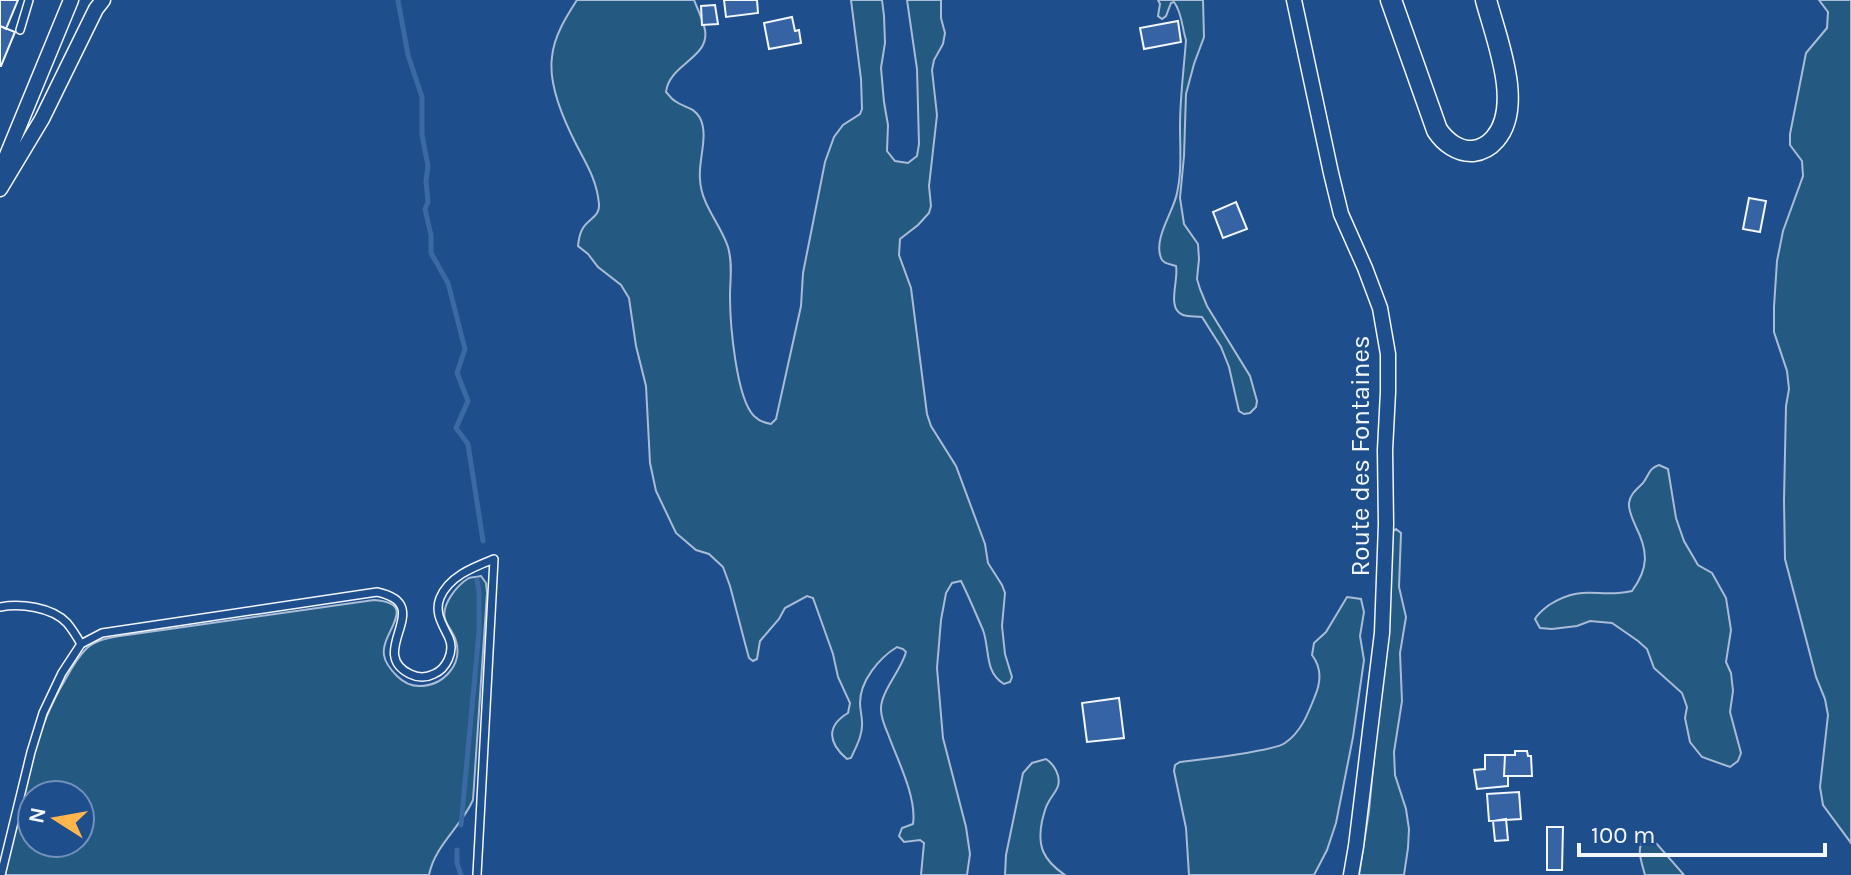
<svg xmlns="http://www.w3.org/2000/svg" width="1851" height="875" viewBox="0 0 1851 875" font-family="Karla,sans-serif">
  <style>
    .green { fill: #245a82; stroke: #a8bbd7; stroke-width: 2; fill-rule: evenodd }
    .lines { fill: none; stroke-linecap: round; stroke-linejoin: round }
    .stream { stroke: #3b69a3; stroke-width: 5 }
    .building { fill: #3563a3; stroke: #f2f6ff; stroke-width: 2 }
    .service-casing { stroke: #f2f6ff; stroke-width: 10 }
    .minor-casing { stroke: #f2f6ff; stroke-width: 17 }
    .secondary-casing { stroke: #f2f6ff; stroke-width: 23 }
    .service { stroke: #1f4e8c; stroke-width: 7 }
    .minor { stroke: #1f4e8c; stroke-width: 14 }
    .secondary { stroke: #1f4e8c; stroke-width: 20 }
    .labels { text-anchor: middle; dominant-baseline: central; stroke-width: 6; stroke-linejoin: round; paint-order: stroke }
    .street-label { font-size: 26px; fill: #f2f6ff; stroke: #1f4e8c }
  </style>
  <rect width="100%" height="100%" fill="#1f4e8c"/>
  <path class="green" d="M577 0H694C698 10 703 20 705 30 710 58 669 64 666 92 669 95 671 99 675 101 684 108 693 106 700 118 709 135 698 161 700 179 701 205 720 223 728 247 733 264 730 280 730 296 730 323 736 398 754 416 759 421 765 423 771 424L776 419 801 306 803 273 825 162 834 137 843 125 860 114 862 109 861 79 851 0H882L884 16 885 43 881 68 884 102 888 125 887 151 895 161 908 163 917 156 919 144 917 69 907 0H941V18L945 33 943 44 934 60 932 70 937 115 929 186 931 206 929 213 918 225 900 239 899 255 911 288 927 414 931 426 956 466 985 544 988 563 1002 585 1005 593 1002 626 1005 654 1012 677 1010 682 1004 684C984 672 990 649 983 630 976 614 969 597 961 581L952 583 946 593 941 620 937 668 943 738 966 827 970 854 967 875H921L924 843 920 840 904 842 899 836 902 828 913 824C917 797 897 759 888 734 885 727 881 717 881 710 880 692 901 671 906 652L903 649 897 647C879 658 860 681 860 703 860 710 862 716 862 722 863 735 856 747 851 758L847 759C828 743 826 726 848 713L850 703 838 677 833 654 813 598 807 596 785 608 779 619 760 641 757 659 753 661 749 658 746 647 730 586 723 567 709 554 696 550 676 533 656 491 650 463 646 386 636 346 629 298 621 285 598 267 588 254 578 246C579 239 579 234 583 228 589 218 600 217 599 204 597 181 587 165 577 146 564 121 548 85 552 57 554 36 566 17 577 0Z
    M1158 0H1203L1204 37 1194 64 1186 94 1184 156 1180 198 1184 224 1198 244 1199 259 1197 279 1200 289 1207 306 1250 376 1257 401 1256 407 1250 413 1244 414 1239 411 1229 367 1221 347 1202 317C1196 316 1189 317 1183 315 1166 309 1179 280 1176 266 1170 264 1163 264 1161 258 1153 238 1174 211 1177 193 1182 171 1180 148 1180 126 1180 97 1184 68 1186 40 1182 28 1182 12 1174 2L1171 3 1166 16 1162 19 1158 16 1160 4Z
    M1819 0H1851V843L1823 805 1820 787 1828 715 1825 699 1816 677 1785 559 1784 500 1786 406 1789 389 1787 371 1774 332V307L1777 261 1783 231 1803 176 1802 161 1790 145V134L1806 53 1827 28 1828 12Z
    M1659 465 1668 469 1676 518 1684 541 1698 565 1712 573 1726 598 1731 630 1726 662 1731 673 1733 691 1730 712 1741 753 1738 761 1730 767 1702 757 1690 742 1685 718 1687 707 1682 693 1654 668 1647 649 1638 641 1612 623 1590 621 1577 626 1552 629 1540 628 1535 619C1539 612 1543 610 1549 605 1584 583 1598 599 1632 591 1649 568 1648 551 1636 527 1633 520 1628 510 1629 503 1630 494 1637 489 1643 483 1649 475 1649 468 1659 465Z
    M1396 529 1401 533 1399 587 1406 617 1400 653 1402 701 1394 752 1395 775 1406 809 1409 829 1408 848 1404 875H1359L1369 811 1388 610 1392 545V532Z
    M481 576 486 583 487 593 473 800C461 827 435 845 429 875H5C19 809 30 739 65 680 71 669 77 658 86 649 95 640 108 638 120 636L374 600C421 603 380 633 384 655 385 663 392 671 397 676 403 682 411 686 419 686 443 686 463 665 456 641 454 633 447 626 445 619 441 605 457 585 469 578 472 577 477 577 481 576ZM32 795H80V843H32Z
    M1347 597 1361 599 1364 612 1360 636 1364 660 1353 737 1336 823 1327 850 1314 875H1189L1186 828 1174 771 1175 765 1180 762C1198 760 1274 751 1285 743 1301 732 1308 714 1315 696 1321 682 1322 668 1312 655L1314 643 1326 632Z
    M1046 759C1054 764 1061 776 1058 786 1056 792 1051 797 1048 803 1045 808 1044 814 1042 821 1037 846 1043 860 1065 875H1005L1006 855 1023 773 1032 763Z
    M1645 838 1657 844 1684 875H1645C1642 863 1635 848 1645 838Z"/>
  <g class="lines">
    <path class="stream" d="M398 0 408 55 422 97V135L428 166 426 181 428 202 425 209 431 235V253L448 283 465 349 457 373 468 401 456 428 468 444 483 541
      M461 825 479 632V592L477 580
      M457 850V863L461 875"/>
  </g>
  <path class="building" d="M0 0H18L6 29 0 26Z
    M724 0H757L758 13 726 17Z
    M715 5 718 24 702 25 701 6Z
    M792 17 795 31 799 30 801 43 769 49 764 23Z
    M1178 21 1181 42 1144 49 1140 28Z
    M0 26 15 32 1 66H0Z
    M1749 198 1766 201 1760 232 1743 229Z
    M1236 202 1247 229 1223 238 1213 212Z
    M1119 698 1124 738 1087 742 1082 703Z
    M1515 751H1527L1528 756H1531L1532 776H1504L1505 755H1515Z
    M1485 755H1505L1504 776H1508V786L1477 789 1474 770 1485 769Z
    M1519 792 1521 819 1489 821 1487 794Z
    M1506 819 1508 840 1495 841 1493 821Z
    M1547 827H1563L1562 870H1547Z"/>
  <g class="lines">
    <defs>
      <path id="service" d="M20 30 29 0
        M0 607C20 603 52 607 67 623 72 629 77 637 81 644
        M1 875 31 752 43 713 62 673 81 644 102 633 377 592C438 605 365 652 410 674 418 678 426 678 434 674 446 669 455 652 449 638 443 625 434 613 440 598 449 576 474 567 494 559L477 875"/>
      <path id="minor" d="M1294 0 1331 173 1341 214 1365 268 1380 308 1388 354V392L1385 450 1386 524 1382 633 1356 846 1351 875
        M0 172 71 0
        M0 189 42 119 96 9 103 0"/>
      <path id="secondary" d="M1391 0 1437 130C1445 142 1458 152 1473 151 1482 150 1489 146 1495 139 1524 106 1496 38 1486 0"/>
    </defs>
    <use href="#service" class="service-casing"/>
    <use href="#minor" class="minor-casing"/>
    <use href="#secondary" class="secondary-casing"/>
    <use href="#service" class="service"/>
    <use href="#minor" class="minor"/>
    <use href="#secondary" class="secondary"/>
  </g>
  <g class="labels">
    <g class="street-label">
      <text transform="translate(1360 456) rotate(-90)">Route des Fontaines</text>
    </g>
  </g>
  <g transform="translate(56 819) rotate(281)"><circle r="38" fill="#1f4e8c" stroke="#7391ba" stroke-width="2"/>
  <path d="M0-6L14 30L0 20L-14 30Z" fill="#ffb74d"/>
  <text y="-12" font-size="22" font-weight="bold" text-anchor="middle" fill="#f2f6ff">N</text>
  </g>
  <path d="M1579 843v12h246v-12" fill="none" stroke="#f2f6ff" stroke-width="4"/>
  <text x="1591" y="843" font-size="24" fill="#f2f6ff" stroke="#1f4e8c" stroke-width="6" paint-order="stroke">100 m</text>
</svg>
